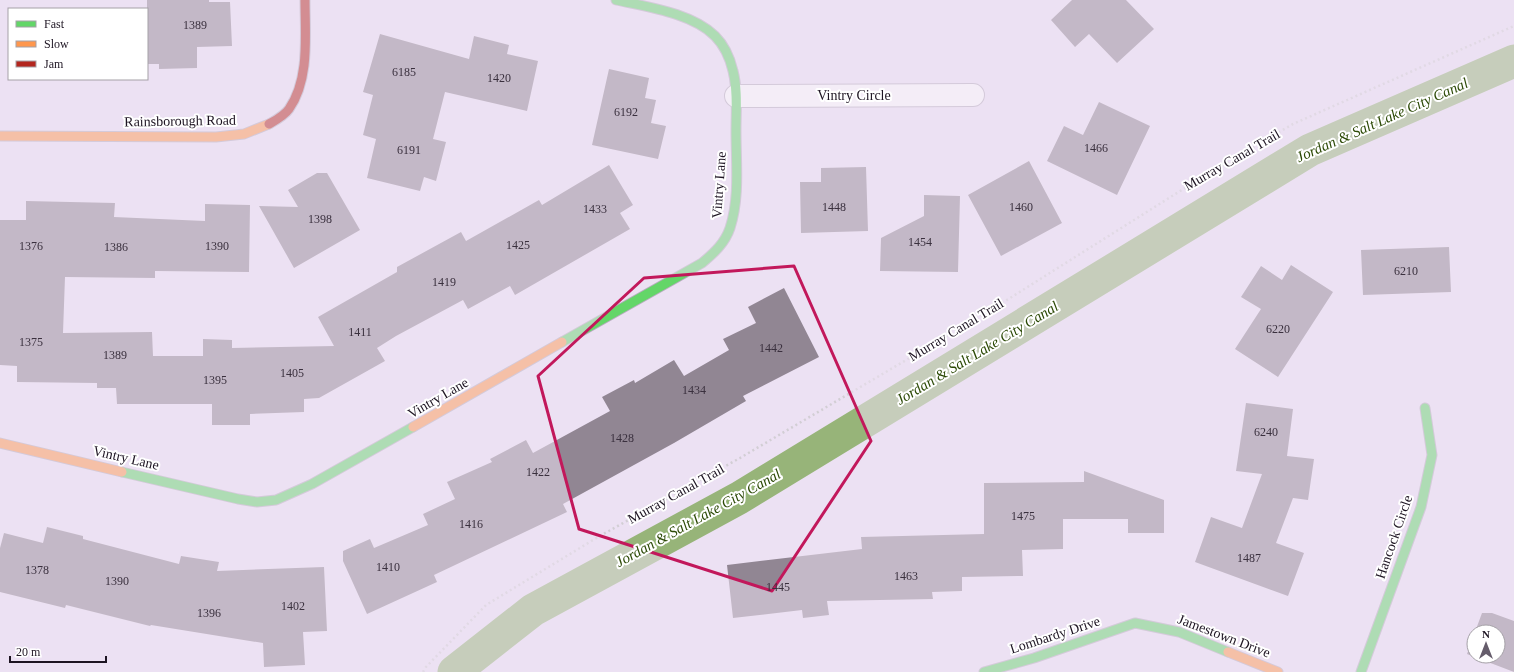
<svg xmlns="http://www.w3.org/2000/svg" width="1514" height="672" viewBox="0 0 1514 672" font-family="Georgia,serif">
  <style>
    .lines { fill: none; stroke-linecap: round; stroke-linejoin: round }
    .canal { stroke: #97b479; stroke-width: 33 }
    .building { fill: #918693 }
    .street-casing { stroke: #b6adbd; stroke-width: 24 }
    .fast-casing { stroke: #b6adbd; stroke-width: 11 }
    .slow-casing { stroke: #b6adbd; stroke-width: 11 }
    .jam-casing { stroke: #b6adbd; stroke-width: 11 }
    .path { stroke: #d2ced4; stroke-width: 2.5; stroke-dasharray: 2 3; stroke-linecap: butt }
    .street { stroke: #fcfafd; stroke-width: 22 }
    .fast { stroke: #63d668; stroke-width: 9 }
    .slow { stroke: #ff974d; stroke-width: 9 }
    .jam { stroke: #b3261e; stroke-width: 9 }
    .marked { fill: none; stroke: #c2185b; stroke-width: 3; stroke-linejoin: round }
    .labels { text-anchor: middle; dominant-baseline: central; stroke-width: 4; stroke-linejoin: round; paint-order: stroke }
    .number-label { font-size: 12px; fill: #3a303e }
    .street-label { font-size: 14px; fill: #1d1422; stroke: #fff }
    .water-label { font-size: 15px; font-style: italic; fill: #2c4a06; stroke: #fff }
  </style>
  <rect width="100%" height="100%" fill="#ece1f3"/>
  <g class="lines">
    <path class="canal" d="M454 672 533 610 739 498 1310 150 1514 61"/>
  </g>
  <path class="building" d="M147 0H209V2H230L232 46 197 47V68L159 69V64H147Z
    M1072 0H1126L1154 29 1117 63 1089 34 1075 47 1051 20Z
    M380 34 469 59 474 36 509 45 507 54 538 61 527 111 445 92 433 139 446 142 436 181 424 177 420 191 367 178 376 139 363 135 373 95 363 92Z
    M609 69 649 78 645 98 656 100 651 123 666 126 658 159 592 145Z
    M1099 102 1150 126 1117 195 1047 161 1064 126 1083 135Z
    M1029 161 1062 223 1001 256 968 195Z
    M609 165 633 205 620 213 630 229 515 295 510 286 468 309 463 300 396 336 377 348 385 361 319 398 304 399V412L250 414V425H212V404H117L116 388H97V383L17 382V366L0 365V220H26V201L115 203 114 217 205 221V204L250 205 249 272 155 271V278L65 277 63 333 152 332 153 356H203V339L232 340V348L334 346 318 317 397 272V267L461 232 466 241 539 200 542 205Z
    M866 167 868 231 801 233 800 182H821V168Z
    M317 173H327L360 230 294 268 259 206 298 207 288 190Z
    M924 195 960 196 958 272 880 271 881 238 924 216Z
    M1449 247 1451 292 1363 295 1361 250Z
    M1291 265 1333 292 1278 377 1235 349 1261 309 1241 297 1261 266 1282 280Z
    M784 288 819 357 743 396 746 401 674 443 563 504 567 512 434 575 437 582 367 614 343 561V551L370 539 374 548 428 525 423 514 455 499 447 482 492 462 490 459 526 440 533 453 610 411 602 397 634 380 635 383 674 360 684 376 729 350 723 339 756 323 748 307Z
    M1246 403 1293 409 1287 456 1314 459 1308 500 1293 498 1276 543 1304 553 1288 596 1195 562 1211 517 1242 528 1262 474 1236 471Z
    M1084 471 1164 500V533H1128V519H1063V549L1022 550 1023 576 962 577V591L932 592 933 599 827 601 829 615 803 618 802 610 733 618 727 565 862 549 861 537 984 534V483L1084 482Z
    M47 527 83 536V539L179 564 181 556 219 562 217 571 324 567 327 631 303 632 305 665 264 667 263 643 151 625 150 626 66 605 65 608 0 592V548L4 533 43 543Z
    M1482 613H1492L1514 621V672L1467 654 1474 635V656H1498V632H1475Z"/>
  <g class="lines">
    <defs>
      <path id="street" d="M736 96 973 95"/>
      <path id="fast" d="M562 342 702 263C714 253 725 243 730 228 740 197 736 163 736 131 736 111 738 90 733 71 730 58 724 45 715 36 692 13 647 7 616 0
        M122 472 238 499 257 502 276 500 312 484 413 427
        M984 672 1034 658 1135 623 1179 632 1228 652
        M1361 672 1421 507 1432 455 1425 408"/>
      <path id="slow" d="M0 136 216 137 244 134 269 124
        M413 427 562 342
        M0 443 122 472
        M1228 652 1278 672"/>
      <path id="jam" d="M269 124C276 120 284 116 289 109 310 79 305 35 305 0"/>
    </defs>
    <use href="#street" class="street-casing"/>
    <use href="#fast" class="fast-casing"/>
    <use href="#slow" class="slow-casing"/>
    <use href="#jam" class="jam-casing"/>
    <path class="path" d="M423 672 426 667 486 605 598 537 740 458 991 310 1196 181 1293 124 1514 26"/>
    <use href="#street" class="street"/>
    <use href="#fast" class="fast"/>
    <use href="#slow" class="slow"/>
    <use href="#jam" class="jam"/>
  </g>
  <path d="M0 0H1514V672H0ZM794 266 871 441 772 591 579 529 538 376 644 278Z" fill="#ece1f3" fill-opacity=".55" fill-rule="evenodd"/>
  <path class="marked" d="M794 266 871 441 772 591 579 529 538 376 644 278Z"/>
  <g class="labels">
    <g class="number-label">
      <text x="195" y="25">1389</text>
      <text x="404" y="72">6185</text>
      <text x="499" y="78">1420</text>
      <text x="626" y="112">6192</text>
      <text x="1096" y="148">1466</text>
      <text x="409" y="150">6191</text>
      <text x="834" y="207">1448</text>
      <text x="1021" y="207">1460</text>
      <text x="595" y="209">1433</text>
      <text x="320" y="219">1398</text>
      <text x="920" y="242">1454</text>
      <text x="518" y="245">1425</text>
      <text x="31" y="246">1376</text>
      <text x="217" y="246">1390</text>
      <text x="116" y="247">1386</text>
      <text x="1406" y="271">6210</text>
      <text x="444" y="282">1419</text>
      <text x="1278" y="329">6220</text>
      <text x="360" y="332">1411</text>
      <text x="31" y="342">1375</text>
      <text x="771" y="348">1442</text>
      <text x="115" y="355">1389</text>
      <text x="292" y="373">1405</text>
      <text x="215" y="380">1395</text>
      <text x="694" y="390">1434</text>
      <text x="1266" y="432">6240</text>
      <text x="622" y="438">1428</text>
      <text x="538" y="472">1422</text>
      <text x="1023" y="516">1475</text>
      <text x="471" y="524">1416</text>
      <text x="1249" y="558">1487</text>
      <text x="388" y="567">1410</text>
      <text x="37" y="570">1378</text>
      <text x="906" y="576">1463</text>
      <text x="117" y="581">1390</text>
      <text x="778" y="587">1445</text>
      <text x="293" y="606">1402</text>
      <text x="209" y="613">1396</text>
    </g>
    <g class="street-label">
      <text x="854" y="95">Vintry Circle</text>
      <text transform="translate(180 121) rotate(-1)">Rainsborough Road</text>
      <text transform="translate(1232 160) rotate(-30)">Murray Canal Trail</text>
      <text transform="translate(719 185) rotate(-86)">Vintry Lane</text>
      <text transform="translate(956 330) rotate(-31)">Murray Canal Trail</text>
      <text transform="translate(438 398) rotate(-30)">Vintry Lane</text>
      <text transform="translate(126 458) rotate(13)">Vintry Lane</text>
      <text transform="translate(676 494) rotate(-29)">Murray Canal Trail</text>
      <text transform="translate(1394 537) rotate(-71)">Hancock Circle</text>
      <text transform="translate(1055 635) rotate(-18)">Lombardy Drive</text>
      <text transform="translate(1224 636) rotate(21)">Jamestown Drive</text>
    </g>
    <g class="water-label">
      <text transform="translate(1382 120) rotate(-24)">Jordan &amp; Salt Lake City Canal</text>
      <text transform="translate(977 353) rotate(-31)">Jordan &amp; Salt Lake City Canal</text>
      <text transform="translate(698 518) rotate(-29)">Jordan &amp; Salt Lake City Canal</text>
    </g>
  </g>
  <rect x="8" y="8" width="140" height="72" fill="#ffffff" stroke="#a5a1a7"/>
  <rect x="16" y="21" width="20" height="6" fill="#63d668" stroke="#a5a1a7"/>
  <text x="44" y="28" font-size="12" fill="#1d1422">Fast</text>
  <rect x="16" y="41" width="20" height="6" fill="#ff974d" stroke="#a5a1a7"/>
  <text x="44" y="48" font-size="12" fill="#1d1422">Slow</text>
  <rect x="16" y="61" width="20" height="6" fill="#b3261e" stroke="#a5a1a7"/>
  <text x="44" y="68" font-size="12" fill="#1d1422">Jam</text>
  <g transform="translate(1486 644)"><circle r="19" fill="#ffffff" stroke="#a5a1a7"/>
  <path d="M0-3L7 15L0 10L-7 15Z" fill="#655c6b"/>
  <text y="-6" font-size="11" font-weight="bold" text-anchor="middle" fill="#1d1422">N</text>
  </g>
  <path d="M10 656v6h96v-6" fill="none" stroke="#1d1422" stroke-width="2"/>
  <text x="16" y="656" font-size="12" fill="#1d1422" stroke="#ffffff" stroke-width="3" paint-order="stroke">20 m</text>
</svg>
